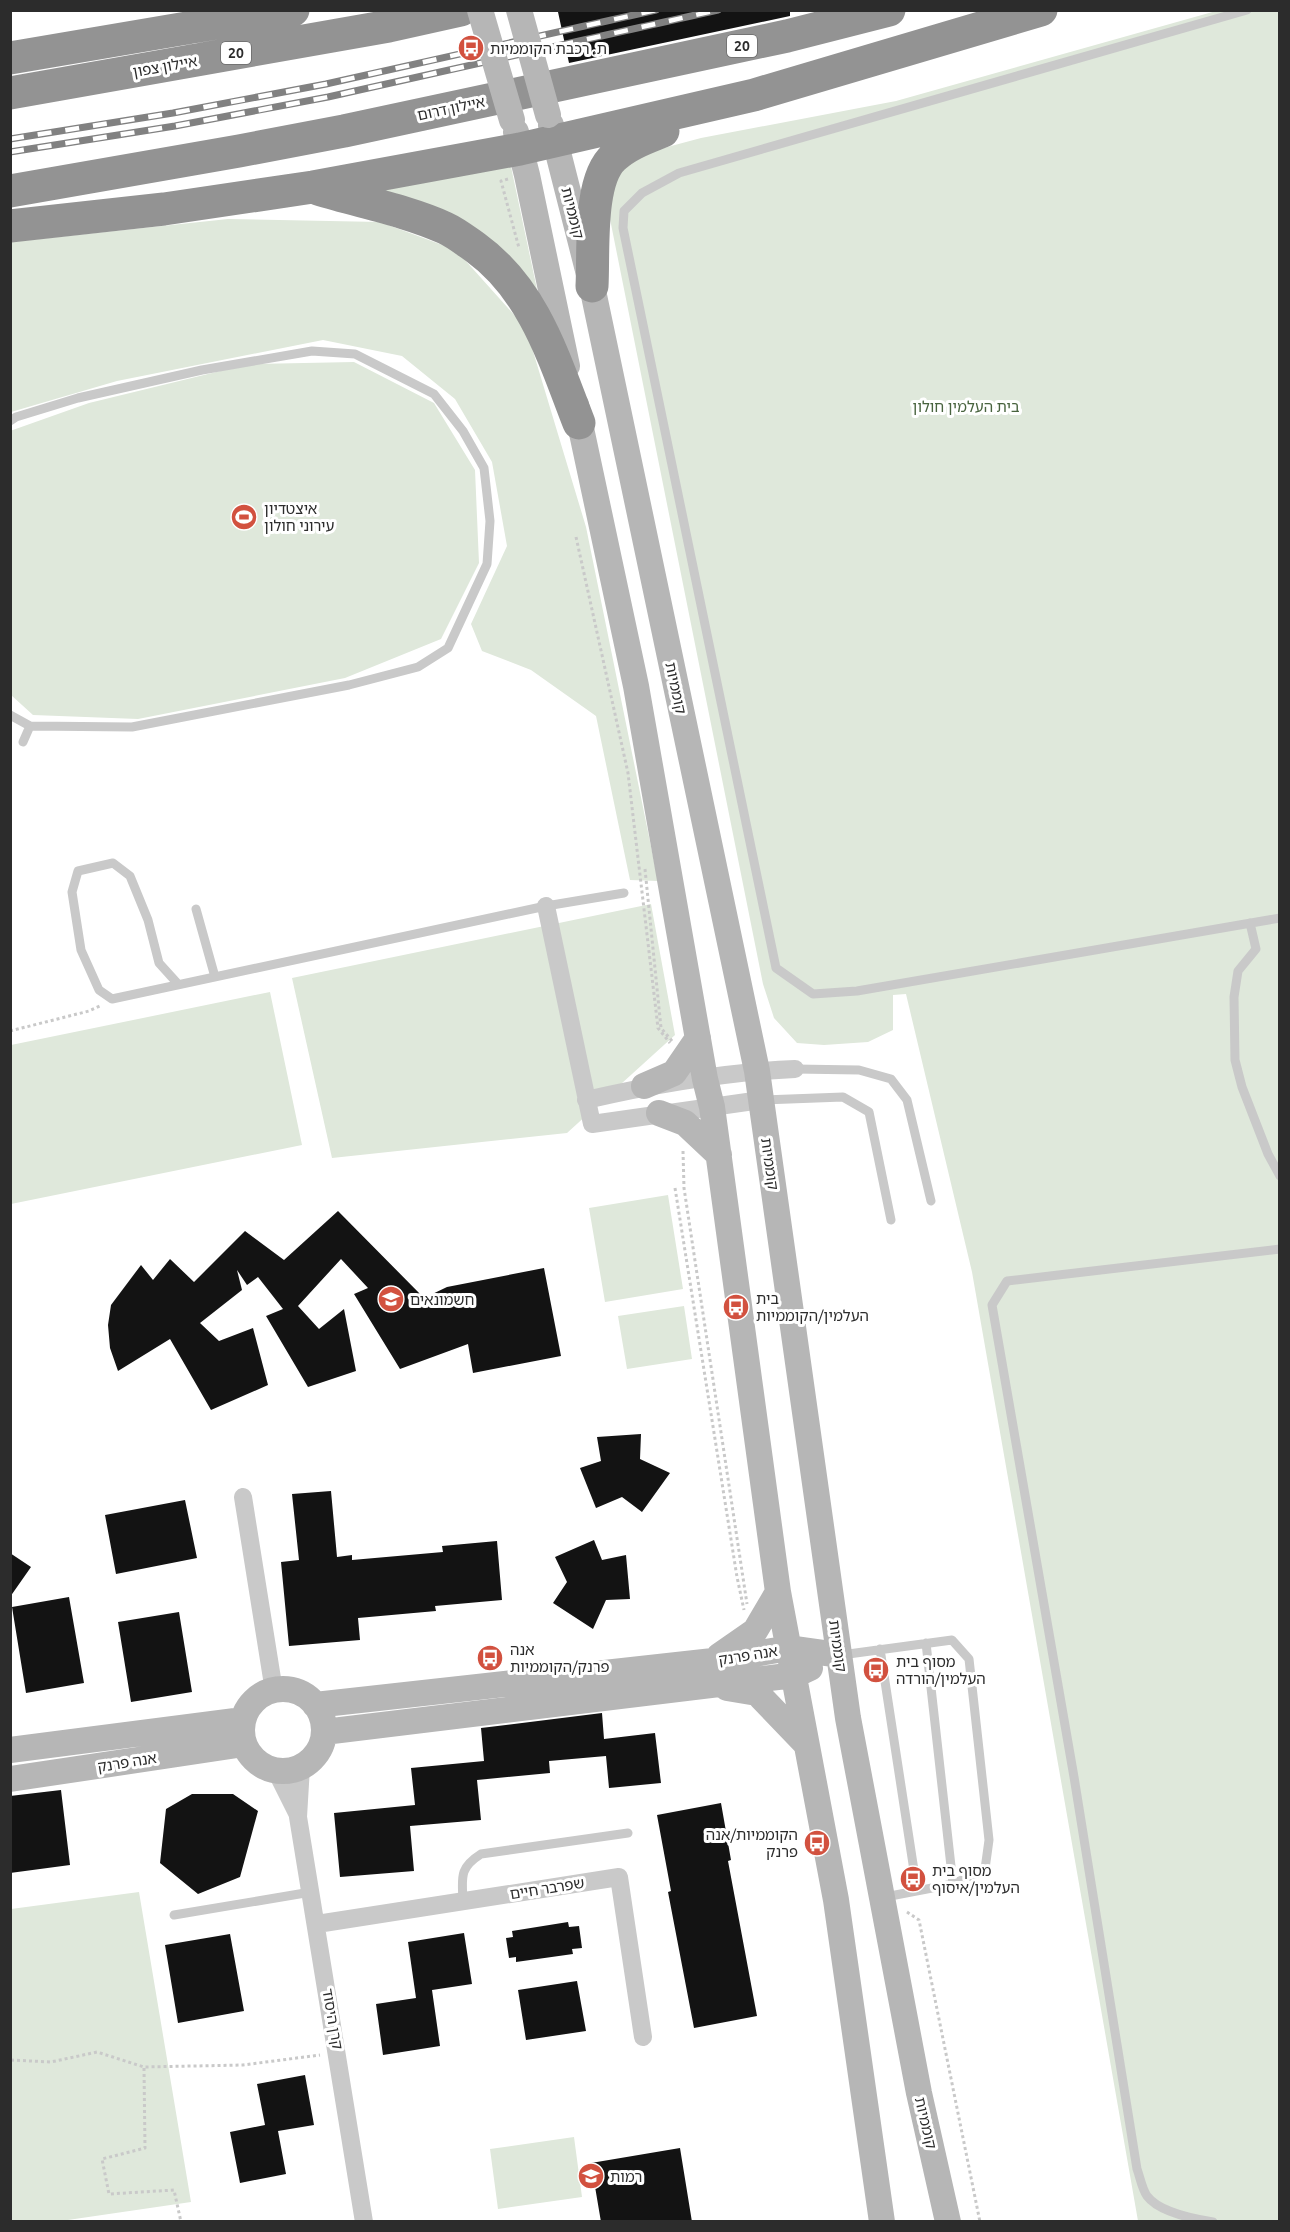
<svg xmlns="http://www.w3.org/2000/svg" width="1290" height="2232" viewBox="0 0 1290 2232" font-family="Ubuntu,'Noto Sans Hebrew',sans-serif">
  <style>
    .green { fill: #dfe8db }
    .building { fill: #131313 }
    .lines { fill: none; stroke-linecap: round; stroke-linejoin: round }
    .path { stroke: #c9c9c9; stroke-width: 3; stroke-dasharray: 3 3; stroke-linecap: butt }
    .lane { stroke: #c9c9c9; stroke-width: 9 }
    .street { stroke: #c9c9c9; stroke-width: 18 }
    .secondary { stroke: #b6b6b6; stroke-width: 26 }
    .highway { stroke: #939393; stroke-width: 33 }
    .rail-casing { stroke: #818181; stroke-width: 7 }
    .rail { stroke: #fff; stroke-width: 4.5; stroke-dasharray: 14; stroke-linecap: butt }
    .secondary-bridge { stroke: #b6b6b6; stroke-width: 26 }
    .labels { text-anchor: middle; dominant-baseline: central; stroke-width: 6; stroke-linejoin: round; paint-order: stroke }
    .shield { fill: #fff; stroke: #6b6b6b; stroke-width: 1.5 }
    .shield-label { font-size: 14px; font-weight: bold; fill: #2c2c2c }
    .poi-label { font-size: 15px; fill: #2c2c2c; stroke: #fff; text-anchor: start }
    .street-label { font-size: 15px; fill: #2c2c2c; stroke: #fff }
    .park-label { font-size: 15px; fill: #48633e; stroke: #fff }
  </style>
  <rect width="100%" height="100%" fill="#fff"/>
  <path class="green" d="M1216 11H1279V2221H1138L972 1272 906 994 893 995V1030L868 1042 824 1045 797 1043 774 1018 763 984 605 194 616 166 645 153 701 138 896 101Z
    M510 162 542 313 524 282 338 193Z
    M228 219 380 222 456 250 526 328 586 527 658 881 630 880 596 716 531 670 482 651 471 624 507 546 492 462 455 399 402 356 323 340 117 381 11 412V242Z
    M354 362 434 403 475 470 479 563 441 639 345 678 138 719 33 715 11 695 10 431 89 403 249 364Z
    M651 904 675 1035 567 1133 332 1158 292 978Z
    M270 992 302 1145 11 1204V1045Z
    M668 1195 683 1289 605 1302 589 1208Z
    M684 1306 692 1359 627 1369 618 1316Z
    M139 1892 191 2202 61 2221H11V1909Z
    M574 2137 582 2197 498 2209 490 2149Z"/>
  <path class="building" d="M566 10H790V16L569 63 558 12Z
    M338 1211 424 1298 447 1287 544 1268 561 1356 473 1373 468 1344 400 1369 354 1294 368 1288 341 1259 298 1306 319 1329 344 1309 356 1371 308 1387 266 1316 283 1309 258 1277 247 1285 237 1270 242 1290 200 1323 219 1341 253 1328 268 1385 211 1410 170 1339 118 1371 110 1348 108 1325 111 1305 141 1265 153 1280 170 1259 194 1282 245 1231 284 1260Z
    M641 1434 640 1459 670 1473 642 1512 622 1497 596 1508 580 1468 601 1461 597 1437Z
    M331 1491 337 1557 352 1555V1560L443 1552 442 1546 497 1541 502 1600 435 1606 436 1611 358 1618 360 1640 289 1646 281 1562 299 1560 292 1494Z
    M185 1500 197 1558 116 1574 105 1515Z
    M594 1540 602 1560 626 1555 630 1599 606 1600 593 1629 553 1603 567 1582 555 1557Z
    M10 1553 31 1567 10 1597Z
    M69 1597 84 1683 26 1693 12 1607Z
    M179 1612 192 1692 131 1702 118 1622Z
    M602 1713 604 1739 655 1733 661 1783 609 1788 606 1756 549 1761 550 1773 477 1780 481 1820 410 1826 414 1871 340 1877 334 1813 415 1805 411 1768 484 1761 481 1728Z
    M61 1790 70 1865 10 1873V1796Z
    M192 1794H233L258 1811 240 1877 198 1894 160 1863 166 1809Z
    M721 1803 731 1860 728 1861 757 2016 694 2028 668 1892 671 1891 657 1815Z
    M568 1922 569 1927 579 1926 582 1948 572 1949 573 1954 516 1962V1957L509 1958 506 1938 513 1937 512 1931Z
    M464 1933 472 1984 432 1990 440 2046 383 2055 376 2004 416 1998 408 1942Z
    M230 1934 244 2011 178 2023 165 1945Z
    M577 1981 586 2031 526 2040 518 1990Z
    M305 2075 314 2125 278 2131 286 2174 240 2183 230 2132 265 2125 257 2084Z
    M680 2148 692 2222H601L591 2163Z"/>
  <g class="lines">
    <path class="path" d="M508 179 501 181 519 248
      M576 537 628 773 658 1028 670 1043
      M645 869 661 1028 672 1041
      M10 1031 89 1011 100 1006
      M683 1151 684 1188 747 1604
      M675 1188 737 1577 744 1610
      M907 1912 919 1920 980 2222
      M11 2060 51 2062 97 2052 144 2067 243 2065 320 2055
      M144 2068 145 2148 102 2159 109 2194 174 2190 181 2222"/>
    <path class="lane" d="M1247 10 679 173 642 193 624 211 623 228 776 968 813 994 857 991 1280 918
      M10 421 16 417 78 398 202 370 312 351 355 354 434 394 463 431 484 468 490 521 487 564 448 648 418 667 349 685 132 727 30 726 10 715
      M23 742 30 726
      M196 909 215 977
      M1250 923 1256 949 1238 971 1234 997 1235 1060 1242 1087 1268 1154 1280 1176
      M178 984 159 963 148 920 130 876 113 863 78 871 72 892 81 950 99 990 112 999 546 906 624 893
      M795 1069 859 1070 891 1079 907 1100 931 1201
      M763 1100 843 1097 869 1112 891 1220
      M926 1643 953 1884
      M880 1649 917 1890
      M841 1655 952 1640 969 1659 989 1840 985 1869 953 1884 885 1897
      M463 1901C462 1877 459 1868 481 1854L628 1833
      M174 1915 311 1892
      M1213 2222C1194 2219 1159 2212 1147 2196 1142 2189 1140 2177 1137 2169L1074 1777 992 1305 1007 1281 1280 1249"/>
    <path class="street" d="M546 906 592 1124 761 1100
      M586 1100C655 1084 725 1072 795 1069
      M243 1497 274 1691
      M301 1767 298 1817 364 2222
      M276 1771 298 1815
      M317 1924 619 1877 643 2037"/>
    <path class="secondary" d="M551 125 592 286 757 1071 848 1718 919 2093 948 2222
      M516 132 527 175 567 366
      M576 405 636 686 705 1079 712 1107 778 1592 836 1900 882 2222
      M644 1086 674 1073 698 1038
      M659 1113 685 1123 719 1155
      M719 1656 755 1631 778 1592
      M727 1688 757 1693 805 1743
      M242 1730a41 41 0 1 1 82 0a41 41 0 1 1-82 0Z
      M315 1705 713 1661 789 1648 839 1655
      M324 1732 795 1675 810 1668
      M10 1750 243 1720
      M10 1779 244 1744"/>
    <path class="highway" d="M10 58 293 10
      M10 93 389 26 461 10
      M318 189C360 202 405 210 445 228 456 233 466 241 476 248 534 290 554 359 579 423
      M10 191 239 151 344 131 787 36 889 10
      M10 226 164 209 313 187 520 149 754 95 1041 10
      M592 286C594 251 588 180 614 157 628 144 646 138 663 131"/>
    <defs>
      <path id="rail" d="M10 139 173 113 326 84 656 10
        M10 152 175 126 328 97 718 10"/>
    </defs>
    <use href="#rail" class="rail-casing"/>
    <use href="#rail" class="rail"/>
    <path class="secondary-bridge" d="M480 10 512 120
      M519 10 548 115"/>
  </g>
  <defs>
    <symbol id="bus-disc" viewBox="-11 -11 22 22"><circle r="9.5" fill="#d2513f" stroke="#fff"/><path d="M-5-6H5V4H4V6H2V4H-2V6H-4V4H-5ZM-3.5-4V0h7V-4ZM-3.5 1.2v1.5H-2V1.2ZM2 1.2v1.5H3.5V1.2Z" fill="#fff"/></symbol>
    <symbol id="stadium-disc" viewBox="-11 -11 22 22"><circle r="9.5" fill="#d2513f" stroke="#fff"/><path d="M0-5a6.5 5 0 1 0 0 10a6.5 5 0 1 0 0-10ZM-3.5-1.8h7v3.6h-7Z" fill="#fff"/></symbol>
    <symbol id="school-disc" viewBox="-11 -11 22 22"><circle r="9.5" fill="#d2513f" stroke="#fff"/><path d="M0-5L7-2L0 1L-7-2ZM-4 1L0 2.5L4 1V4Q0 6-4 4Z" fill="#fff"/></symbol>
  </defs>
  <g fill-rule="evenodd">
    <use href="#bus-disc" x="456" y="33" width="30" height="30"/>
    <use href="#stadium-disc" x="229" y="502" width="30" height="30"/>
    <use href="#school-disc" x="376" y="1284" width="30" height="30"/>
    <use href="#bus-disc" x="721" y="1292" width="30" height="30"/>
    <use href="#bus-disc" x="475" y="1643" width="30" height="30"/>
    <use href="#bus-disc" x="861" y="1655" width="30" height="30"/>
    <use href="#bus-disc" x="802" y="1828" width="30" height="30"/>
    <use href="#bus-disc" x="898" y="1864" width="30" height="30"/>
    <use href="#school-disc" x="576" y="2161" width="30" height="30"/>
  </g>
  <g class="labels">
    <g class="shield">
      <rect x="727" y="35" width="30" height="22" rx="4.5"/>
      <rect x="221" y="42" width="30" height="22" rx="4.5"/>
    </g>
    <g class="shield-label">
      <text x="742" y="46">20</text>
      <text x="236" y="53">20</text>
    </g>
    <g class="poi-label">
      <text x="490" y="48">ת. רכבת הקוממיות</text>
      <text x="264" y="508">איצטדיון<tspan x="264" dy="17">עירוני חולון</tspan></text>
      <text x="756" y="1298">בית<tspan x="756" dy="17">העלמין/הקוממיות</tspan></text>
      <text x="410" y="1299">חשמונאים</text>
      <text x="510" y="1649">אנה<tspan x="510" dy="17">פרנק/הקוממיות</tspan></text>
      <text x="896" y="1661">מסוף בית<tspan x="896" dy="17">העלמין/הורדה</tspan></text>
      <text x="798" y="1834" text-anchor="end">הקוממיות/אנה<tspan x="798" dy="17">פרנק</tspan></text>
      <text x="932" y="1870">מסוף בית<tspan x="932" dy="17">העלמין/איסוף</tspan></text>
      <text x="610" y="2176">רמות</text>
    </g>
    <g class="street-label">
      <text transform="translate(165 66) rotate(-10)">איילון צפון</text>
      <text transform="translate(451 108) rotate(-12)">איילון דרום</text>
      <text transform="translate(573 213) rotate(76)">קוממיות</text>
      <text transform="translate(676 688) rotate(78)">קוממיות</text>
      <text transform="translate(770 1164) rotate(82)">קוממיות</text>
      <text transform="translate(838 1646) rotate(82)">קוממיות</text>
      <text transform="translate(748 1655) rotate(-9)">אנה פרנק</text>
      <text transform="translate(127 1762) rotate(-9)">אנה פרנק</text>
      <text transform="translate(547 1888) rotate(-9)">שפרבר חיים</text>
      <text transform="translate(333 2019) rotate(80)">קרן היסוד</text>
      <text transform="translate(926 2123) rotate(77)">קוממיות</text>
    </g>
    <g class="park-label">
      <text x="966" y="406">בית העלמין חולון</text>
    </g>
  </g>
  <rect width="1290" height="2232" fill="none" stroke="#2c2c2c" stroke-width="24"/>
</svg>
